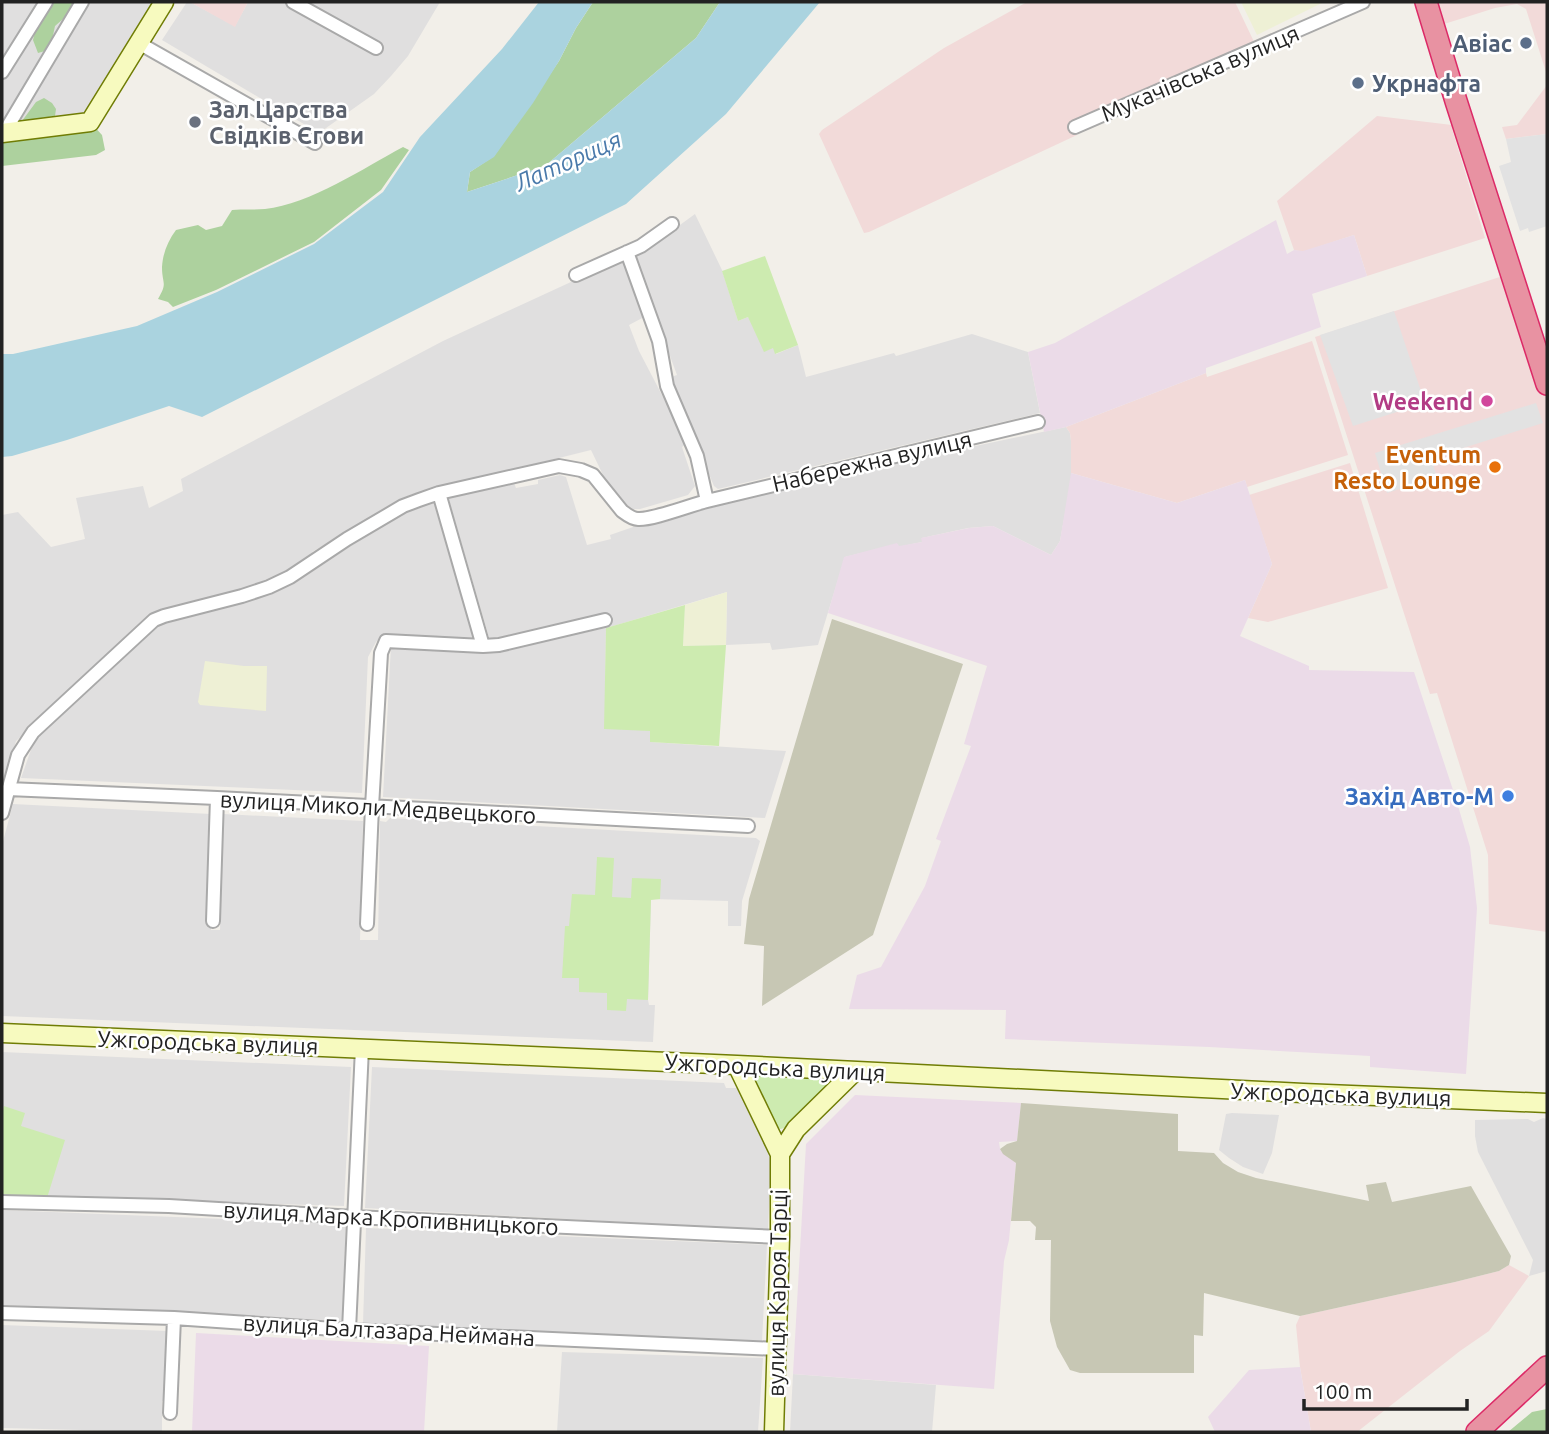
<svg xmlns="http://www.w3.org/2000/svg" width="1549" height="1434" viewBox="0 0 1549 1434" font-family="Ubuntu,sans-serif">
  <style>
    .residential { fill: #e0dfdf }
    .commercial { fill: #f2dad9 }
    .industrial { fill: #ebdbe8 }
    .construction { fill: #c7c7b4 }
    .farmland { fill: #eef0d5 }
    .grass { fill: #cdebb0 }
    .forest { fill: #add19e }
    .parking { fill: #e2e2e2 }
    .water { fill: #aad3df }
    .lines { fill: none; stroke-linecap: round; stroke-linejoin: round }
    .street-casing { stroke: #a9a9a9; stroke-width: 16 }
    .secondary-casing { stroke: #707d05; stroke-width: 21 }
    .highway-casing { stroke: #dc2a67; stroke-width: 24 }
    .street { stroke: #fff; stroke-width: 12 }
    .secondary { stroke: #f7fabf; stroke-width: 18 }
    .highway { stroke: #e892a2; stroke-width: 21 }
    .service-dot { fill: #5c6f8a; stroke: #fff; stroke-width: 2.5 }
    .worship-dot { fill: #6b7280; stroke: #fff; stroke-width: 2.5 }
    .hotel-dot { fill: #d1479c; stroke: #fff; stroke-width: 2.5 }
    .food-dot { fill: #e8710a; stroke: #fff; stroke-width: 2.5 }
    .shop-dot { fill: #3f7fe0; stroke: #fff; stroke-width: 2.5 }
    .labels { text-anchor: middle; dominant-baseline: central; stroke-width: 5; stroke-linejoin: round; paint-order: stroke }
    .service-label { font-size: 23px; font-weight: bold; fill: #4e5e75; stroke: #fff; text-anchor: end }
    .street-label { font-size: 23px; fill: #222; stroke: #fff }
    .worship-label { font-size: 23px; font-weight: bold; fill: #5b616d; stroke: #fff; text-anchor: start }
    .hotel-label { font-size: 23px; font-weight: bold; fill: #b23c85; stroke: #fff; text-anchor: end }
    .food-label { font-size: 23px; font-weight: bold; fill: #c56008; stroke: #fff; text-anchor: end }
    .shop-label { font-size: 23px; font-weight: bold; fill: #366cbe; stroke: #fff; text-anchor: end }
    .water-label { font-size: 24px; font-style: italic; fill: #4a7aab; stroke: #fff }
  </style>
  <rect width="100%" height="100%" fill="#f2efe9"/>
  <path class="residential" d="M2 2H156L86 111 79 117 2 126Z
    M187 2H190L235 26 248 2H285L378 55 383 45 305 2H440L408 56 391 76 374 94 319 133 162 40Z
    M695 214 722 270 738 321 748 317 774 348 776 354 798 345 806 377 894 353 896 356 972 334 1028 352 1040 413 718 489 714 486 668 378 677 375 632 253 658 241Z
    M623 258 646 316 629 325 639 351 687 443 682 447 695 486 688 495 640 509H633L623 503 604 477 591 450 410 495 312 552 314 557 299 563 288 571 266 581 212 598 154 614 16 741 2 794V515L18 512 51 547 85 539 76 498 143 486 149 508 183 491 181 479 443 341Z
    M1066 427 1070 433 1071 441V481L1060 541 1051 555 993 526 968 528 922 538V542L898 547V544L845 557 818 645 772 650 770 643 726 645 727 592 610 627 606 615 490 641 448 497 514 483 516 488 538 484V480L560 475 566 477 587 545 611 539 610 535 636 526 784 490 923 457Z
    M430 502 434 503 474 641 390 634 382 636 376 642 368 657 362 793 21 778 33 744 42 729 103 675 146 634 160 623 260 598 293 582 412 508Z
    M606 628 605 709 650 731 651 742 786 751 765 818 383 797 391 645 509 648Z
    M13 804 211 814V930H220L223 814 363 821 360 940H378L380 821 386 822 390 818 756 838 760 841 742 901 741 926H728V901L651 899 648 1000 649 1005H655L653 1042 2 1016V845Z
    M2 1052 351 1067 344 1206 2 1196Z
    M372 1067 724 1083 726 1088H740L771 1158 768 1230 365 1208Z
    M1232 1113 1279 1115 1272 1153 1263 1174 1243 1167 1229 1158 1219 1150 1226 1114Z
    M1543 1118 1547 1119V1271L1529 1276 1533 1260 1478 1152 1475 1136V1120L1528 1119 1534 1122Z
    M2 1210 346 1224 342 1321 2 1305Z
    M366 1228 767 1245 762 1341 363 1324Z
    M2 1325 168 1331 166 1401H162V1432L2 1428Z
    M562 1352 763 1358 758 1432H557Z
    M793 1374 936 1385 932 1432H790Z"/>
  <path class="commercial" d="M190 2H248L235 27Z
    M1027 2H1235L1257 48 1075 127 1077 135 869 232 864 233 819 134 822 130 944 48Z
    M1434 2H1547V75L1526 9 1517 4 1495 8 1441 25Z
    M1547 85V134L1506 139 1502 127 1517 125Z
    M1377 116 1452 125V129L1485 238 1367 276 1354 235 1303 252 1294 250 1277 201Z
    M1512 273 1547 384V932L1489 924 1488 855 1437 693 1430 694 1315 337Z
    M1312 341 1348 455 1247 487 1245 480 1177 503 1071 473V441L1070 433 1066 427 1206 373 1207 377Z
    M1350 463 1388 588 1268 622 1248 618 1272 564 1249 495Z
    M1509 1265 1529 1276 1489 1331 1460 1351 1357 1432H1311L1300 1367 1296 1325 1300 1316 1455 1282 1499 1271Z"/>
  <path class="industrial" d="M1276 220 1287 254 1294 250 1303 251 1354 235 1367 276 1312 294 1321 327 1206 368V373L1066 427 1044 432 1028 352 1055 343Z
    M1071 473 1177 503 1245 480 1272 564 1240 636 1309 666V670L1414 672 1456 799 1470 847 1477 908 1466 1074 1370 1067V1056L1209 1047 1005 1039 1006 1010 849 1009 857 975 881 967 925 886 941 841 936 839 971 746 964 744 987 666 828 613 844 557 897 543 899 546 922 542 921 538 969 528 993 526 1051 555 1060 541Z
    M855 1095 1021 1103 1017 1141 999 1142 1000 1149 1003 1153 1016 1163 1009 1240 1004 1261 994 1389 793 1374 806 1144Z
    M196 1333 429 1346 424 1432H192Z
    M1300 1367 1311 1432H1215L1208 1417 1249 1370Z"/>
  <path class="construction" d="M832 619 963 664 873 935 762 1006 764 946 744 944 749 899Z
    M1021 1103 1178 1114V1151L1214 1153 1223 1163 1238 1172 1256 1178 1369 1201 1366 1185 1386 1182 1392 1202 1471 1186 1511 1256 1509 1265 1499 1271 1455 1282 1300 1316 1204 1293 1203 1336 1194 1335V1373H1080L1070 1370 1057 1347 1050 1321 1051 1240H1035L1036 1227 1030 1221H1011L1016 1163 1003 1154 1000 1149 1007 1144 1017 1141Z"/>
  <path class="farmland" d="M1241 2H1324L1257 35Z
    M727 592 726 645 683 646 685 605Z
    M205 661 244 666H267L266 711 200 705 198 702Z"/>
  <path class="grass" d="M765 256 798 345 775 354 773 348 764 352 748 317 738 321 722 271Z
    M685 605 683 646 726 645 719 746 650 742V731L604 729 606 628Z
    M597 857 614 858 612 897 631 898 632 878 661 879 660 899 651 900 648 1000 627 999 626 1011 607 1010V993L579 992V978H562L565 926H569L572 894 595 895Z
    M758 1074 820 1078C826 1081 827 1086 824 1093L786 1127 781 1129 776 1128 751 1080 754 1076Z
    M4 1106 25 1113 21 1126 65 1140 47 1198 2 1196V1113Z"/>
  <path class="forest" d="M54 2H72L73 4 70 13 55 26 51 45 45 51 38 53 33 40 37 24Z
    M593 2H720L696 38 545 166 467 192 470 172 494 156 559 61 576 28Z
    M44 98 52 103 56 109 55 116 22 121 36 102Z
    M90 122 102 135 105 150 96 155 2 166V133Z
    M403 147 409 150 381 190 314 242 216 290 173 307 168 302 158 299C168 282 162 284 162 267 163 252 168 241 176 230L198 225 206 230 222 226 232 210C243 209 255 210 265 209 310 204 364 168 403 147Z
    M1547 1409V1432H1508L1532 1412Z"/>
  <path class="parking" d="M1547 134V226L1529 232 1528 228 1520 231 1499 166 1511 162 1506 139Z
    M1394 311 1425 403 1353 426 1320 335Z
    M1536 403 1543 423 1431 458 1437 477 1387 493 1375 453Z"/>
  <path class="water" d="M539 2H593L576 28 559 61 533 103 494 157 470 172 467 192 545 166 696 38 720 2H820L726 114 626 204 202 417 169 406 67 440 12 456 2 457V354H13L137 326 217 292 314 244 383 192 420 137 502 49Z"/>
  <g class="lines">
    <defs>
      <path id="street" d="M293 2 376 48
        M137 42 315 143
        M2 72 46 2
        M1075 127 1363 2
        M4 133 82 2
        M627 252 659 341 667 386 697 456 707 501
        M576 275 641 246 672 224
        M439 493 483 646 499 645 605 620
        M8 789 217 798 748 826
        M2 813 18 755 33 732 154 620 164 616 242 596 269 587 290 577 347 539 403 506 419 500 439 493 559 466 581 470 593 475 622 511C626 514 632 519 638 519 652 520 691 505 707 501L1038 422
        M213 921 217 798
        M367 924 372 807 381 653 386 641 483 646
        M2 1202 169 1206 354 1217 780 1237
        M2 1313 174 1318 349 1330 777 1349
        M349 1330 362 1048
        M170 1413 174 1318"/>
      <path id="secondary" d="M2 133 90 122 164 2
        M2 1033 737 1065 1303 1093 1547 1103
        M737 1065 780 1154V1237L774 1432
        M780 1154 796 1129 855 1071"/>
      <path id="highway" d="M1426 2 1456 101 1547 384
        M1477 1432 1547 1367"/>
    </defs>
    <use href="#street" class="street-casing"/>
    <use href="#secondary" class="secondary-casing"/>
    <use href="#highway" class="highway-casing"/>
    <use href="#street" class="street"/>
    <use href="#secondary" class="secondary"/>
    <use href="#highway" class="highway"/>
  </g>
  <g class="service-dot">
    <circle cx="1526" cy="43" r="7"/>
    <circle cx="1358" cy="83" r="7"/>
  </g>
  <circle class="worship-dot" cx="195" cy="122" r="7"/>
  <circle class="hotel-dot" cx="1487" cy="401" r="7"/>
  <circle class="food-dot" cx="1495" cy="467" r="7"/>
  <circle class="shop-dot" cx="1508" cy="796" r="7"/>
  <g class="labels">
    <g class="service-label">
      <text x="1512" y="43">Авіас</text>
      <text x="1372" y="83" text-anchor="start">Укрнафта</text>
    </g>
    <g class="street-label">
      <text transform="translate(1200 73) rotate(-23)">Мукачівська вулиця</text>
      <text transform="translate(872 461) rotate(-13)">Набережна вулиця</text>
      <text transform="translate(378 807) rotate(3)">вулиця Миколи Медвецького</text>
      <text transform="translate(208 1042) rotate(2)">Ужгородська вулиця</text>
      <text transform="translate(775 1067) rotate(3)">Ужгородська вулиця</text>
      <text transform="translate(1341 1094) rotate(2)">Ужгородська вулиця</text>
      <text transform="translate(391 1218) rotate(3)">вулиця Марка Кропивницького</text>
      <text transform="translate(777 1293) rotate(-89)">вулиця Кароя Тарці</text>
      <text transform="translate(389 1330) rotate(3)">вулиця Балтазара Неймана</text>
    </g>
    <g class="worship-label">
      <text x="209" y="109">Зал Царства<tspan x="209" dy="26">Свідків Єгови</tspan></text>
    </g>
    <g class="hotel-label">
      <text x="1473" y="401">Weekend</text>
    </g>
    <g class="food-label">
      <text x="1481" y="454">Eventum<tspan x="1481" dy="26">Resto Lounge</tspan></text>
    </g>
    <g class="shop-label">
      <text x="1494" y="796">Захід Авто-М</text>
    </g>
    <g class="water-label">
      <text transform="translate(568 161) rotate(-24)">Латориця</text>
    </g>
  </g>
  <rect width="1549" height="1434" fill="none" stroke="#222222" stroke-width="7"/>
  <path d="M1304 1399v10h163v-10" fill="none" stroke="#222222" stroke-width="3.5"/>
  <text x="1314" y="1399" font-size="21" fill="#222222" stroke="#ffffff" stroke-width="5" paint-order="stroke">100 m</text>
</svg>
